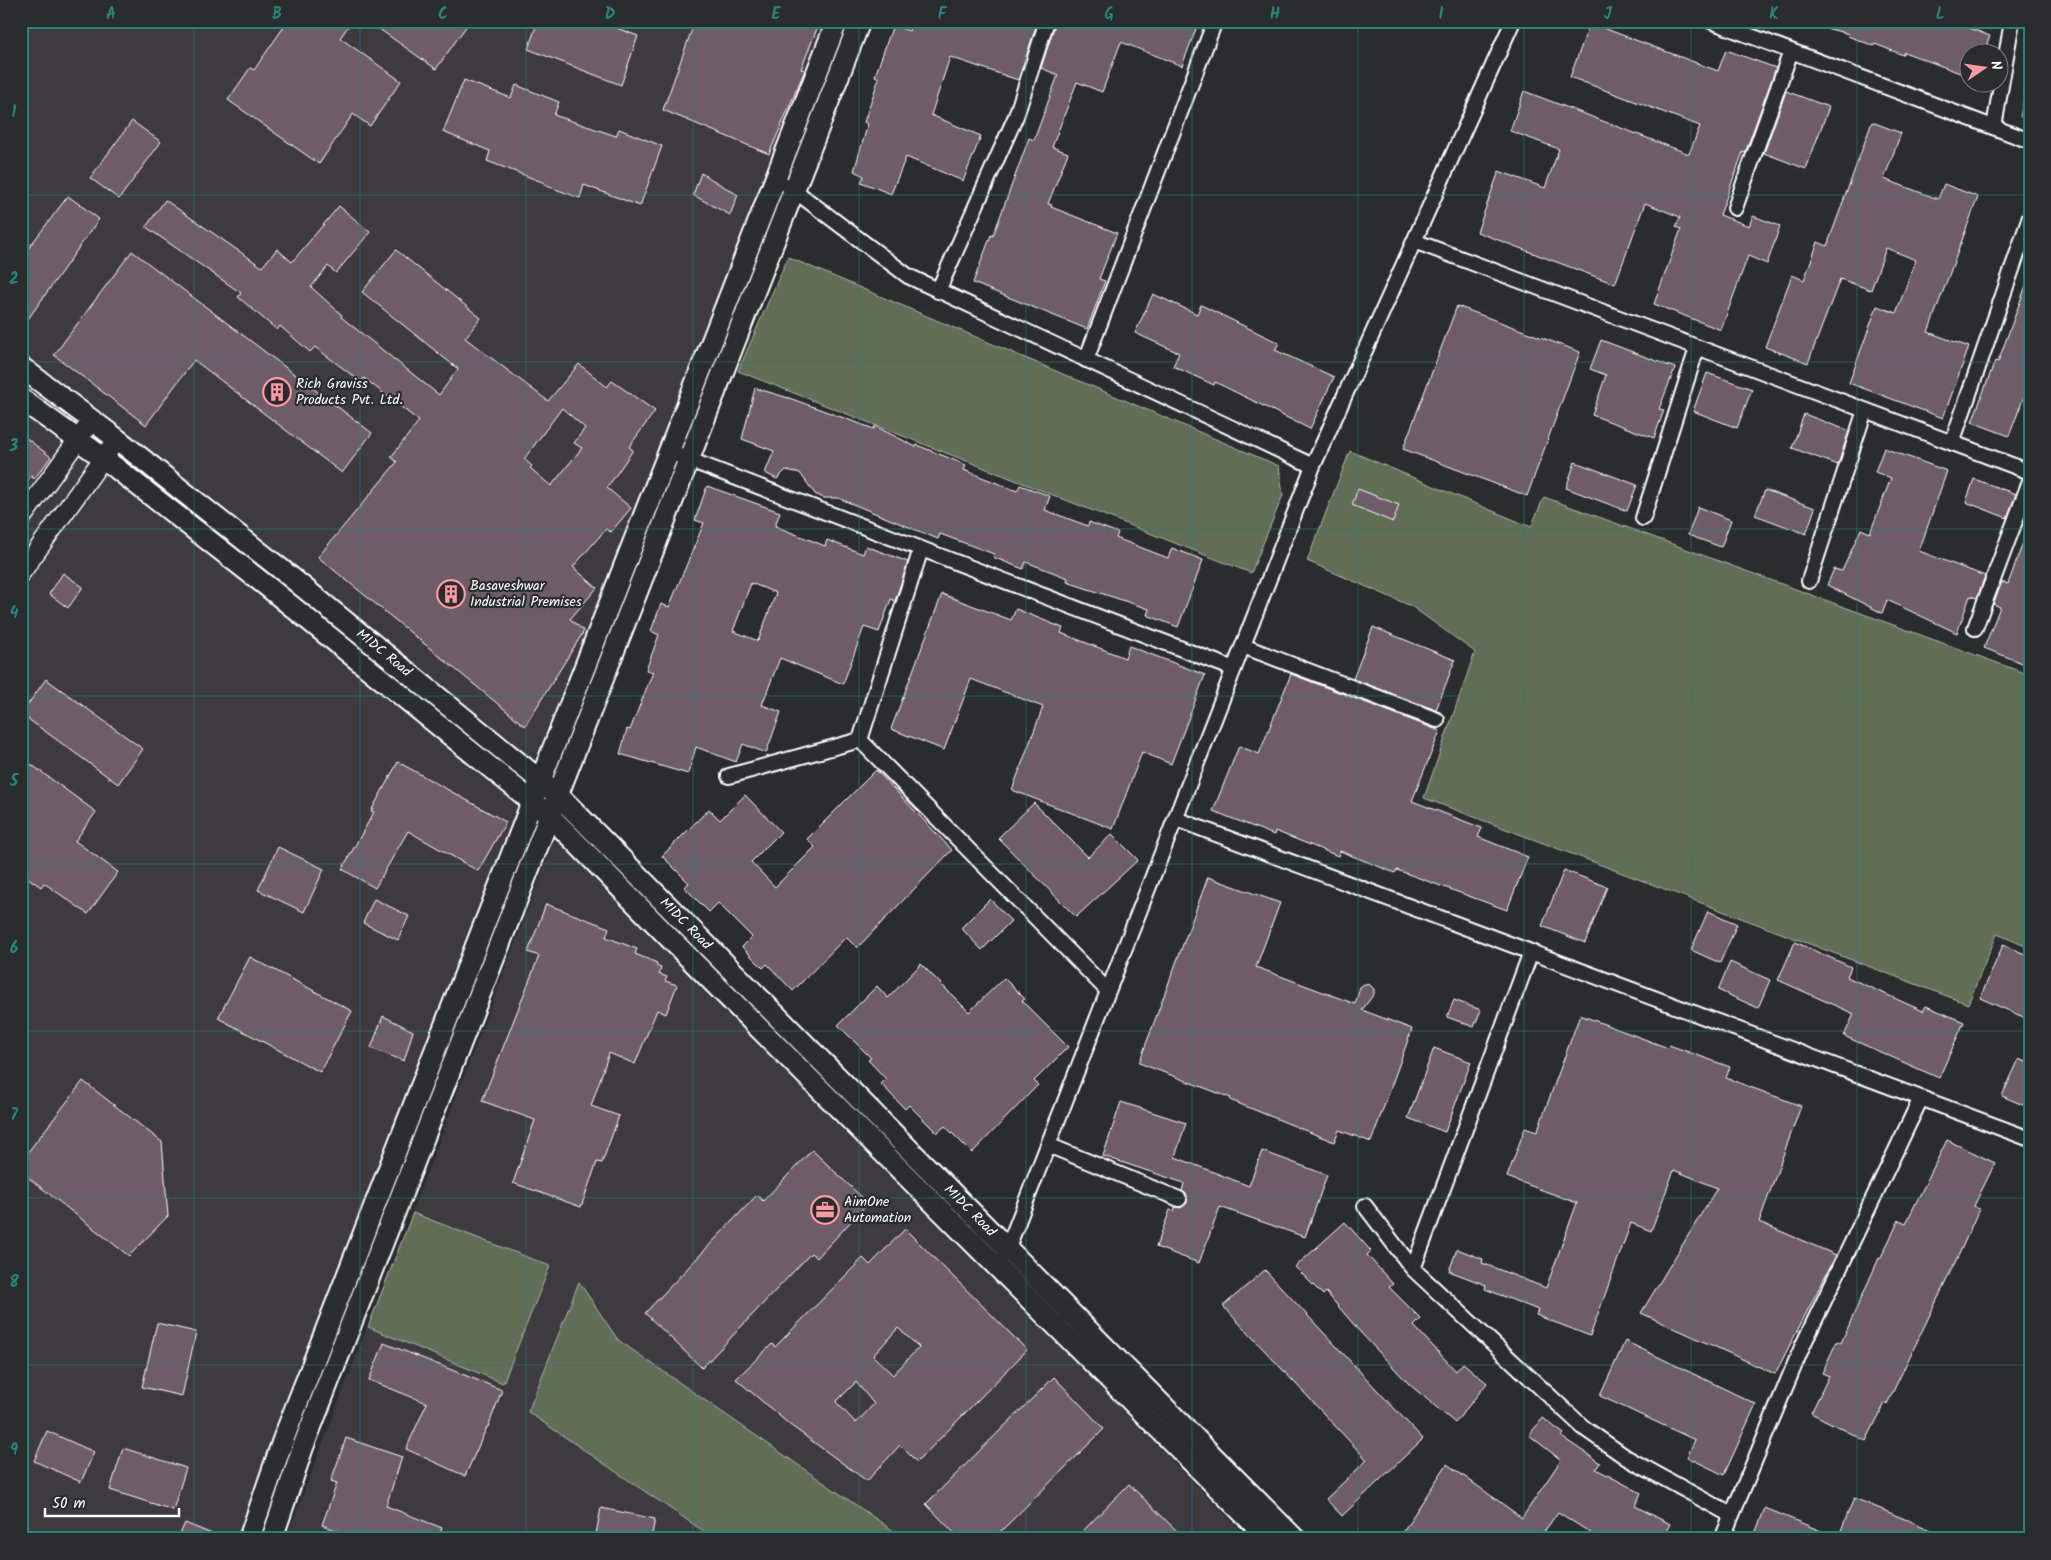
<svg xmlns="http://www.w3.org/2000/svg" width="2051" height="1560" viewBox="0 0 2051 1560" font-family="Kalam,sans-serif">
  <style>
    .built { fill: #3e3b3f }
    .green { fill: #616e55; stroke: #b0b6aa }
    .building { fill: #6e5d67; stroke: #fff; fill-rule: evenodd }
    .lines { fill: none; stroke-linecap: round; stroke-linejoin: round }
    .minor-casing { stroke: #fff; stroke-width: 18 }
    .tertiary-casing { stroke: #fff; stroke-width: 21 }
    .secondary-casing { stroke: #fff; stroke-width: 24 }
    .minor { stroke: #2a2d2e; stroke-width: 14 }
    .tertiary { stroke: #2a2d2e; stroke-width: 18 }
    .secondary { stroke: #2a2d2e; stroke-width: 20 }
    .grid { fill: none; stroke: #27847c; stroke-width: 1; stroke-opacity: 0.55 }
    .labels { text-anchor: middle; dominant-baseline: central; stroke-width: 4.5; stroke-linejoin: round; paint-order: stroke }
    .poi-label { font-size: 14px; fill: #fff; stroke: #2a2d2e; text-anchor: start }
    .street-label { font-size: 14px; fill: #fff; stroke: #2a2d2e }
    .neatline { fill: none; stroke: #27847c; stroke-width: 2 }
    .grid-label { font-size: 16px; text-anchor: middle; font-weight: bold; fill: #27847c }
  </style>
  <rect width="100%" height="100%" fill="#2a2d2e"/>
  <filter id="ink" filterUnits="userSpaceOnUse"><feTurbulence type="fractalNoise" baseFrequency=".02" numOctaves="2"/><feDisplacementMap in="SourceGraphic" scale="10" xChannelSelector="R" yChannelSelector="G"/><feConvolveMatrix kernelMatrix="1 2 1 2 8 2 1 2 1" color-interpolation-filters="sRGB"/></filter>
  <g filter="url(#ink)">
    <path class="built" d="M21 21H843L771 205 536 755 249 1539H21Z
      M557 834 1249 1539H286Z"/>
    <path class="green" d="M1966 21H1992L1990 30Z
      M2030 62V120L2020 117Z
      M788 257 1279 466 1283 495 1251 573 738 371Z
      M1350 451 1531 527 1544 497 2030 675V948L1997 934 1968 1004 1424 798 1475 652 1411 606 1307 561Z
      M413 1213 550 1266 503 1383 368 1327Z
      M579 1282 618 1340 905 1539H715L528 1412Z"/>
    <path class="building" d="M288 21H352L340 38 401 81 370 126 353 114 319 164 228 100 250 68 254 70Z
      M368 21H470L436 69Z
      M538 21H598L638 36 621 85 528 49Z
      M695 21H820L801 69 805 70 769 154 663 110Z
      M912 21H1038L1018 80 950 57 931 115 981 136 963 181 906 157 891 194 861 182 864 176 854 171 868 124 864 122 879 78 875 76 893 25 909 31Z
      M1056 21H1199L1182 66 1121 42 1102 92 1077 82 1052 147 1068 153 1048 204 1052 205 1051 207 1117 233 1099 279 1105 281 1087 329 973 283 991 235 993 236 1029 138 1034 140 1058 75 1041 68Z
      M1818 21H1952L1990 36 1984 52H1968V76L1904 52 1903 55 1875 44 1874 46 1848 36 1849 34 1818 26Z
      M1590 23 1718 71 1726 50 1776 68 1745 153 1743 152 1720 215 1749 226 1753 216 1780 226 1767 264 1748 256 1721 330 1654 304 1681 229 1676 227 1680 217 1645 203 1615 284 1477 232 1499 171 1545 188 1559 149 1510 131 1524 91 1689 154 1700 126 1570 77Z
      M464 80 511 98 516 85 559 102 554 115 616 136 619 129 662 146 640 206 584 185 580 198 544 185 545 183 487 161 490 151 443 132Z
      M1786 91 1829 107 1806 169 1764 153Z
      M132 121 161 142 119 199 90 178Z
      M1872 122 1901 133 1884 179 1938 199 1944 184 1978 197 1928 332 1969 347 1943 418 1849 383 1877 306 1896 313 1916 260 1886 248 1871 290 1840 279 1808 363 1765 347 1792 275 1804 280 1818 242 1827 246Z
      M701 173 738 195 730 215 693 195Z
      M68 196 99 219 21 329V258Z
      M165 200 262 267 277 249 292 262 339 206 370 232 336 273 328 266 311 287 342 315 341 317 439 395 458 369 362 292 396 250 481 318 465 338 548 401 579 364 607 387 612 381 655 411 629 447 633 450 607 488 631 508 611 532 606 529 573 567 597 588 570 619 584 631 525 726 318 557 397 462 391 457 419 421 364 378 361 382 315 347 310 352 280 326 277 330 238 297 241 293 146 227ZM562 408 585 428 574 443 582 448 551 486 530 468 532 466 524 459Z
      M132 251 372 433 342 473 194 360 146 425 54 355Z
      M2028 280 2030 381 2009 436 1972 422 1995 361 1998 362Z
      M1153 294 1197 314 1201 305 1279 343 1275 350 1334 377 1310 429 1215 382 1214 385 1173 366 1179 353 1135 333Z
      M1457 306 1580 352 1527 496 1403 449Z
      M1601 340 1675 368 1659 409 1664 410 1654 438 1592 415 1606 375 1590 369Z
      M1707 373 1752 389 1737 428 1693 411Z
      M755 388 792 399 874 429 875 426 916 447 917 445 966 465 964 470 1017 491 1020 485 1050 496 1045 510 1088 526 1089 522 1118 533 1116 538 1168 558 1172 548 1203 560 1178 627 1147 615 1149 609 1067 582 1068 578 1026 562 1023 569 993 557 994 554 940 534 938 539 838 498H824L815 494 800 473 786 470 777 479 765 473 774 451 742 439Z
      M1804 414 1849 431 1838 465 1792 448Z
      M21 434 51 457 34 479 31 476 21 490Z
      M1884 448 1947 471 1919 551 1985 576 1977 598 1970 596 1957 633 1887 600 1882 613 1827 585 1834 569 1842 571 1861 529 1870 533 1891 478 1875 472Z
      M1575 462 1637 485 1627 511 1566 488Z
      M1974 479 2016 494 2007 518 1966 502Z
      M707 486 780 512 775 526 825 546 827 540 863 554 866 546 908 562 895 601 891 599 879 632 864 627 843 684 780 658 762 705 781 712 766 753 743 744 736 762 696 747 688 774 620 754 627 729 630 730 653 672 646 670 659 635 651 631 661 604 669 607 704 523 695 520ZM751 583 776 593 758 641 733 631Z
      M1358 489 1399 505 1393 522 1352 505Z
      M1765 490 1815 508 1806 534 1755 515Z
      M1698 507 1731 520 1721 547 1688 535Z
      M2030 507V526L2023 524Z
      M2028 529H2030V666L1984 648 2000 607 1993 604 2002 582 2008 584Z
      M63 573 83 587 68 608 49 594Z
      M942 594 1011 620 1016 609 1063 628 1061 633 1125 658 1129 646 1205 675 1171 764 1142 752 1113 829 1012 790 1043 707 971 679 944 750 891 729Z
      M1373 627 1455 660 1436 710 1353 679Z
      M1291 674 1440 731 1412 801 1482 828 1478 837 1528 857 1507 910 1397 870 1395 873 1340 851 1338 856 1275 831 1274 835 1213 811 1239 746 1259 754Z
      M46 679 143 749 118 784 21 714Z
      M21 757 96 812 75 841 118 872 88 914 44 883 41 887 21 873Z
      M398 762 506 822 478 871 408 831 375 888 342 869 374 812 371 811Z
      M876 770 952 850 857 948 846 937 793 991 767 964 763 968 742 947 752 937 718 903 709 912 684 887 689 883 662 856 709 809 720 820 745 795 781 832 751 862 775 887 815 847 807 839Z
      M1034 803 1088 857 1112 834 1138 860 1076 917 998 838Z
      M278 847 324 869 304 912 258 890Z
      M1564 870 1607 887 1585 943 1542 926Z
      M1208 877 1280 903 1256 967 1355 1004 1360 987 1364 984 1370 985 1374 989V994L1362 1010 1412 1029 1371 1142 1339 1130 1334 1142 1230 1100 1231 1098 1139 1063Z
      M374 899 409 916 398 940 363 923Z
      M990 899 1011 921 982 950 961 928Z
      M546 904 609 928 606 937 637 949 635 954 657 963 656 966 661 968 659 974 667 977 665 981 677 985 666 1014 657 1010 635 1064 609 1053 591 1106 619 1116 602 1163 597 1162 581 1207 513 1183 535 1120 482 1101 539 956 528 952Z
      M1708 911 1737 924 1720 963 1691 950Z
      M1795 942 1851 967 1847 977 1923 1011 1926 1006 1964 1022 1939 1078 1844 1036 1854 1014 1778 980Z
      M2003 945 2030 956V1020L1980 998Z
      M250 957 352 1011 320 1072 218 1018Z
      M1730 962 1770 980 1758 1008 1718 990Z
      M921 964 969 1012 1004 978 1025 999 1022 1001 1068 1047 1034 1081 1038 1085 972 1153 945 1126 937 1133 909 1105 905 1109 881 1084 886 1079 868 1060 871 1058 838 1025 877 986 888 998Z
      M1454 1000 1481 1010 1474 1027 1447 1017Z
      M1580 1015 1668 1048 1669 1045 1730 1067 1726 1078 1801 1106 1759 1222 1836 1255 1775 1374 1641 1313 1717 1188 1674 1170 1651 1231 1631 1223 1590 1336 1536 1315 1538 1310 1485 1289 1486 1285 1449 1271 1457 1249 1483 1259 1482 1263 1546 1288 1577 1203 1507 1177 1525 1128 1537 1132Z
      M383 1016 413 1031 404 1061 371 1048Z
      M1434 1048 1471 1062 1445 1132 1408 1118Z
      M2019 1059 2030 1064V1108L2002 1096Z
      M83 1081 162 1142 168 1216 129 1256 21 1172V1161Z
      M1121 1102 1186 1123 1175 1157 1249 1186 1262 1151 1327 1175 1305 1237 1220 1207 1199 1263 1156 1247 1170 1210 1174 1211 1175 1207 1181 1208 1187 1203 1186 1194 1182 1191 1184 1183 1103 1156Z
      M1947 1140 1995 1163 1974 1206 1979 1209 1961 1250 1887 1404 1885 1403 1866 1441 1811 1413 1829 1376 1822 1373 1837 1341 1841 1343 1879 1258 1880 1259 1899 1220 1906 1223Z
      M812 1150 868 1203 817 1258 811 1253 702 1368 645 1313 757 1195 763 1201Z
      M1345 1222 1371 1251 1367 1255 1393 1284 1389 1287 1421 1319 1414 1326 1456 1371 1463 1363 1487 1383 1455 1423 1409 1384 1361 1333 1326 1292 1323 1295 1295 1267Z
      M905 1229 1027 1350 917 1462 900 1445 867 1481 790 1425 736 1379 772 1344 775 1347 863 1258 870 1265ZM898 1328 919 1347 893 1375 873 1356ZM856 1382 874 1404 856 1423 836 1402Z
      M1265 1270 1423 1439 1342 1516 1326 1499 1367 1460 1223 1306Z
      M157 1323 196 1332 182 1396 142 1387Z
      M1625 1341 1756 1404 1724 1475 1687 1457 1695 1440 1600 1396Z
      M384 1343 502 1390 488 1427H487L465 1476 406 1449 427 1403 369 1380Z
      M1054 1377 1104 1429 993 1539H960L926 1504Z
      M1543 1418 1564 1434 1562 1437 1600 1463 1596 1469 1641 1493 1635 1506 1670 1524 1662 1539H1600L1558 1512 1539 1539H1398L1447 1464 1522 1518 1561 1460 1529 1435Z
      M47 1431 94 1452 81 1482 34 1461Z
      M346 1438 402 1457 386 1506 442 1528 438 1539H360L322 1525 337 1483 331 1481Z
      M123 1448 186 1468 173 1510 110 1490Z
      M1129 1484 1185 1539H1075Z
      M1854 1498 1953 1539H1753L1765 1508 1838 1538Z
      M601 1508 655 1519 651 1539H595Z
      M185 1523 222 1538V1539H178Z"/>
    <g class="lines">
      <defs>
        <path id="minor" d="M1711 21 2030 141
          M1994 127 2012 21
          M787 185 908 276 1313 466
          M1735 208 1791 51
          M1414 241 2030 472
          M938 291 1016 116 1047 21
          M1086 360 1215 21
          M1952 443 2030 217
          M669 452 1234 669
          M1643 518 1697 348
          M1809 581 1865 410
          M1975 628 2030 481
          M1243 646 1437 720
          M860 740 1108 991
          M860 740 921 549
          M729 776 860 740
          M1176 819 2030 1139
          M1048 1145 1179 1199
          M1365 1206 1413 1269 1584 1428 1627 1458 1731 1515
          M1005 1255 1313 466 1513 21
          M1413 1269 1531 952
          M1722 1539 1802 1347 1921 1098"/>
        <path id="tertiary" d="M21 519 92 420
          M21 573 117 439"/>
        <g id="secondary">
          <path id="s1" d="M21 367 117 439 282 570 558 795 1295 1539"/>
          <path d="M21 399 102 457 268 587 550 816 696 965 1269 1539"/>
          <path d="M249 1539 283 1440 837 21"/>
          <path d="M272 1539 303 1447 860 21"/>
        </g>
      </defs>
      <use href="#minor" class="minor-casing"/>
      <use href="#tertiary" class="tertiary-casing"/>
      <use href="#secondary" class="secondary-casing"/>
      <use href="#minor" class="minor"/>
      <use href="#tertiary" class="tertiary"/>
      <use href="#secondary" class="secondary"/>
    </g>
  </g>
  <path class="grid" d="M194 21V1539M360 21V1539M526 21V1539M693 21V1539M859 21V1539M1026 21V1539M1192 21V1539M1358 21V1539M1524 21V1539M1691 21V1539M1857 21V1539M21 195H2030M21 362H2030M21 529H2030M21 696H2030M21 864H2030M21 1031H2030M21 1198H2030M21 1365H2030"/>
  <defs>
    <symbol id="building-ring" viewBox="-11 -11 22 22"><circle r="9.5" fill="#2a2d2e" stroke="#ff9aa2" stroke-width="1.5"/><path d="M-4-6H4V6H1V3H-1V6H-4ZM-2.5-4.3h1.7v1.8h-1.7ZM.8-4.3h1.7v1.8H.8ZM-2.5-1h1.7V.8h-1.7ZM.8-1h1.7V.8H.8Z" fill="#ff9aa2"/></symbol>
    <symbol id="office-ring" viewBox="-11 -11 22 22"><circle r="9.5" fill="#2a2d2e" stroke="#ff9aa2" stroke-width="1.5"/><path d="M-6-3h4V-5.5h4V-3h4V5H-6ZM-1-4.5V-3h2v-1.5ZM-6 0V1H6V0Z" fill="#ff9aa2"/></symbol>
  </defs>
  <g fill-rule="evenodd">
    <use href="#building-ring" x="261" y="376" width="32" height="32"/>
    <use href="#building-ring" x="435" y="578" width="32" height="32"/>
    <use href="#office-ring" x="809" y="1194" width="32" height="32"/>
  </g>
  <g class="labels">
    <g class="poi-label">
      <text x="296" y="384">Rich Graviss<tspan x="296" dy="16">Products Pvt. Ltd.</tspan></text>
      <text x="470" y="586">Basaveshwar<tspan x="470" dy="16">Industrial Premises</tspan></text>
      <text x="844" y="1202">AimOne<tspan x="844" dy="16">Automation</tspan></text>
    </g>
    <g class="street-label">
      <text stroke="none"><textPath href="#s1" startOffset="462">MIDC Road</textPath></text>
      <text stroke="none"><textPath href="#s1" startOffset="868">MIDC Road</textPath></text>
      <text stroke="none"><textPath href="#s1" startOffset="1272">MIDC Road</textPath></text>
    </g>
  </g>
  <rect width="2051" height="1560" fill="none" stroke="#2a2d2e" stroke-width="55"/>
  <g transform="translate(1984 68) rotate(77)"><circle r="24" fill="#2a2d2e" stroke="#7f8182"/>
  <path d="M0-4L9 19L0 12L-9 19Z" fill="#ff9aa2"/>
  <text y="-8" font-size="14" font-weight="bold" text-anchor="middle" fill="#ffffff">N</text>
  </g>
  <path d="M45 1508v8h134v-8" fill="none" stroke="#ffffff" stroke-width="2.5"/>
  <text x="52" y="1508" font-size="15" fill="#ffffff" stroke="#2a2d2e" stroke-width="4" paint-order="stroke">50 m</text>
  <rect x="28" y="28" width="1996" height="1504" class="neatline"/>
  <g class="grid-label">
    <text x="111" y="19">A</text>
    <text x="277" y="19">B</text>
    <text x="443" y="19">C</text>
    <text x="610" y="19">D</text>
    <text x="776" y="19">E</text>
    <text x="942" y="19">F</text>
    <text x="1109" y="19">G</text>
    <text x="1275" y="19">H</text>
    <text x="1441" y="19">I</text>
    <text x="1608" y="19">J</text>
    <text x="1774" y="19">K</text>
    <text x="1940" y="19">L</text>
    <text x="14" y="117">1</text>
    <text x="14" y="284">2</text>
    <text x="14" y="451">3</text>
    <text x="14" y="618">4</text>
    <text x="14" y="786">5</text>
    <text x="14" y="953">6</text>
    <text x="14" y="1120">7</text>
    <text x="14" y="1287">8</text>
    <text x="14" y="1455">9</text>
  </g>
</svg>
